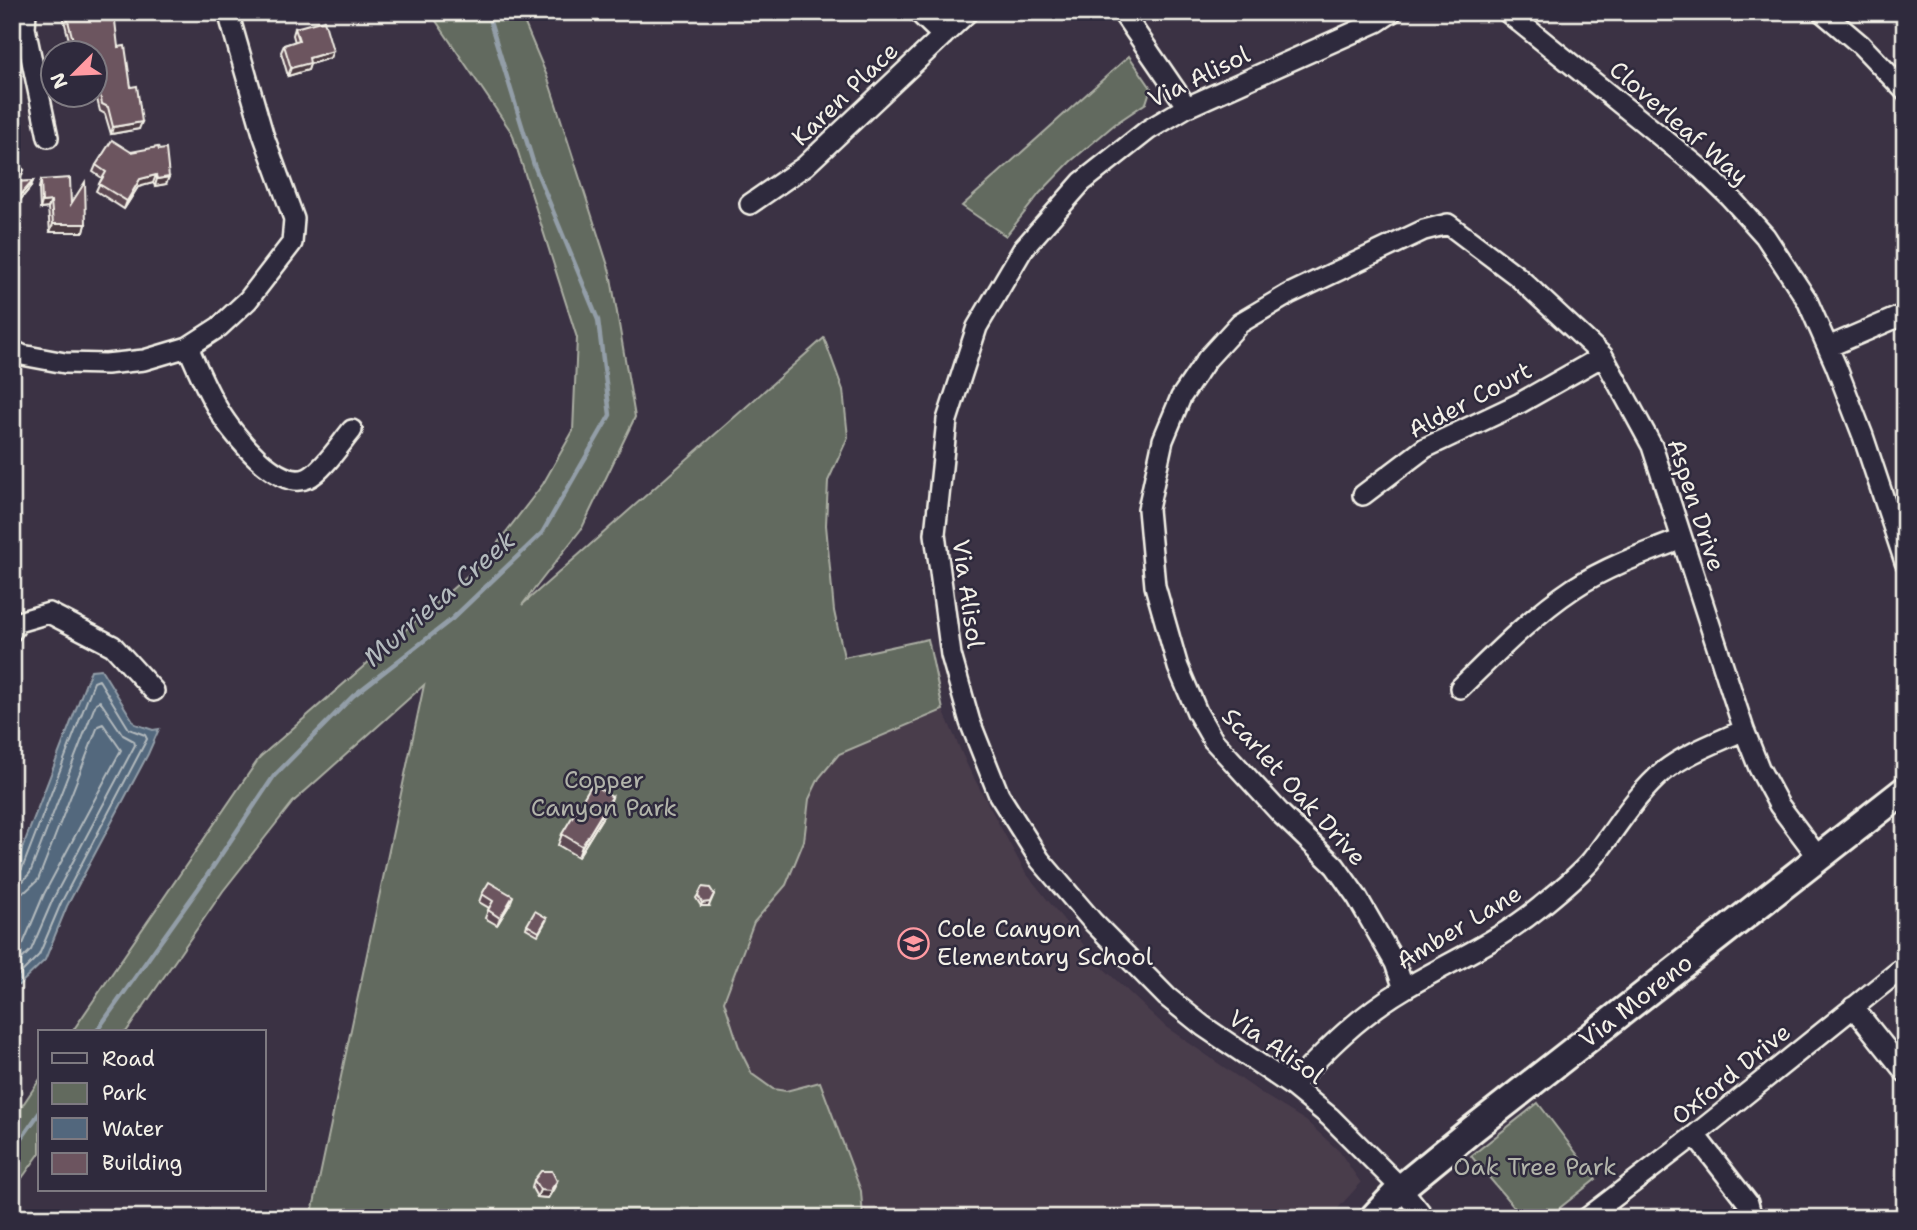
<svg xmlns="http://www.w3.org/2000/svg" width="1917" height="1230" viewBox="0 0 1917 1230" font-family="'Shantell Sans',sans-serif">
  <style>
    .built { fill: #4a3c4c }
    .green { fill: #626a5e; stroke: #abaea3; stroke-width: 2 }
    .water { fill: #52677d; stroke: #939ea8; stroke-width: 2 }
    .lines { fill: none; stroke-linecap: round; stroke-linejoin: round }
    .shore { stroke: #b3babd; stroke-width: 2 }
    .stream { stroke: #939ea8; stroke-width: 4.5 }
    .street-casing { stroke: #f4f1e8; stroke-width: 24 }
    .secondary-casing { stroke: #f4f1e8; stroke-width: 32 }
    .street { stroke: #2f2a3d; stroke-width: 19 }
    .secondary { stroke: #2f2a3d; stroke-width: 26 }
    .wall { fill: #5d4852; stroke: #f4f1e8; stroke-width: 2 }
    .shaded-wall { fill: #4c3b42; stroke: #f4f1e8; stroke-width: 2 }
    .building { fill: #6c545f; stroke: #f4f1e8; stroke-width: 2 }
    .labels { text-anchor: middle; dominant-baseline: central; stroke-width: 5; stroke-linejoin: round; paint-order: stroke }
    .street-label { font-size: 24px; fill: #f4f1e8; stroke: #2f2a3d }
    .park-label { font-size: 24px; fill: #b2b4aa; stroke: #2f2a3d }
    .poi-label { font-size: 24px; fill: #f4f1e8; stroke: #2f2a3d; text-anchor: start }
    .water-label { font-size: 26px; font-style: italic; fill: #b3babd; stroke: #2f2a3d }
  </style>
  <rect width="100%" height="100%" fill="#3b3244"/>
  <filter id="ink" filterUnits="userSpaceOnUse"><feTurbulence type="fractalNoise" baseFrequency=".0143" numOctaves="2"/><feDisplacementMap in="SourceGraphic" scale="14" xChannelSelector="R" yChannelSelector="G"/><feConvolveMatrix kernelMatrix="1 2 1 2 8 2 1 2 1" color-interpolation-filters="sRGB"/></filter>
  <g filter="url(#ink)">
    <path class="built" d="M943 710 968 767 1025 872 1100 965 1166 1027 1264 1095 1306 1121 1339 1151 1361 1183 1329 1218H940L921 1208 892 1218H863L861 1191 819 1082 786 1091 773 1089 752 1074 740 1050 724 1001 754 922 786 885 804 841 809 799 819 778 839 754Z"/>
    <path class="green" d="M430 12H520L547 76 610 272 635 417 582 528 522 605 824 338 843 390 848 437 828 481 826 525 834 611 844 657 928 639 943 710 839 754 819 778 809 799 804 841 786 885 754 922 724 1001 740 1050 752 1074 773 1089 786 1091 820 1082 861 1191 863 1218H311L424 685 293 802 223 891 126 1032H72L260 757 483 562 543 484 573 431 577 338 512 133Z
      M1129 56 1151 88 1146 103 1115 124 1070 162 1040 193 1006 236 962 206Z
      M40 1079V1153L12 1192V1121Z
      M1538 1103 1596 1179 1547 1218H1523L1471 1156Z"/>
    <path class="water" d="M101 669 135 724 153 730 159 729 148 754 67 906 45 960 19 985 12 986V875L91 670Z"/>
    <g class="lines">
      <path class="shore" d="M12 874H18L22 869 94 682 99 680 129 729 145 735 147 739 61 903 39 955 16 978 12 979
        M12 883 23 881 30 873 96 703 100 701 123 735 134 741 135 745 53 899 31 950 12 969
        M12 894 26 891 38 880 98 726 103 724 121 750 44 894 23 944 12 955"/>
      <path class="stream" d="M96 1032 198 889 274 776 353 696 452 619 542 533 610 415 598 320 534 165 487 12
        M12 1152 40 1112"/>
      <defs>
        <path id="street" d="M26 12 25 28 48 137
          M918 12 943 36
          M1122 12 1187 107
          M1392 12 1377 22 1187 107 1148 130 1082 182 1023 249 977 327 947 420 935 534 951 655 970 722 999 795 1040 860 1093 922 1167 997 1203 1026 1292 1086 1330 1117 1401 1188 1425 1218
          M1507 12 1701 169 1729 196 1765 236 1807 300 1836 366 1863 436 1905 562
          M1822 12 1861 45 1905 91
          M750 204 805 166 968 12
          M188 347C197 368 207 391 219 411 232 433 278 492 308 478 323 471 341 443 352 430
          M1828 347 1905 314
          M12 350 22 355 65 363 106 364 144 360 188 347 219 327 248 300 292 243 294 219 263 134 228 12
          M1363 495 1425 448 1520 403 1603 356
          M12 631 18 622 49 613 113 646 154 691
          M1460 688C1496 653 1532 616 1574 588 1606 567 1645 553 1682 539
          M1404 989 1395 963 1357 897 1335 866 1282 815 1213 740 1197 712 1178 667 1155 586 1148 509 1163 440 1181 397 1207 359 1240 323 1289 294 1424 230 1448 224 1517 276 1603 356 1652 446 1744 730 1759 768 1779 805 1818 857
          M1853 1007 1905 1072
          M1292 1086C1326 1049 1360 1015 1404 989 1451 961 1496 943 1540 907 1557 893 1576 878 1591 861 1615 831 1634 796 1664 771 1687 753 1718 742 1744 730
          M1695 1135 1748 1203 1752 1218
          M1587 1218 1695 1135 1905 966"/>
        <path id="secondary" d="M1373 1218 1401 1188 1473 1129 1905 790"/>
      </defs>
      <use href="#street" class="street-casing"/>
      <use href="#secondary" class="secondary-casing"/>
      <use href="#street" class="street"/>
      <use href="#secondary" class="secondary"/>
    </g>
    <path class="wall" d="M66 13 118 47 131 87 139 129 111 134 105 114 100 111 94 87V52H72L64 20Z
      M295 28 330 58 310 64 308 70 288 76 281 52 284 45 295 42 293 35Z
      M131 152 166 184 155 186 153 183 138 187 124 209 96 191 102 178 93 172 96 165Z
      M12 159 24 170 19 182 33 181 30 188 16 205 12 202Z
      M41 180 71 204 86 224 84 232H50L48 208 40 209 39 188Z
      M612 797 608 808 578 857 558 845 562 834Z
      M482 894 510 904 497 925 485 918 489 908 479 902Z
      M698 895 709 906H701L696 898Z
      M546 921 538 935 526 928 527 925Z
      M534 1180 557 1181 554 1188 548 1198 537 1197 532 1188Z"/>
    <path class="shaded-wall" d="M333 51 330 58 310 64 308 70 288 76 291 68 309 58Z
      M142 122 139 129 111 134 113 127Z
      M156 175 153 183 138 187 124 209 127 201 140 179Z
      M169 177 166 184 155 186 157 179Z
      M33 181 30 188 16 205 18 198Z
      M51 201 48 208 40 209 42 202Z
      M53 224H86L84 232H50Z
      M612 797 608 808 578 857 582 846Z
      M714 894 709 906H701L702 903Z
      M513 896 510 904 497 925 500 918Z
      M557 1181 554 1188 548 1198 537 1197 540 1190Z"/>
    <path class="building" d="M70 12H114L118 47 125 46 131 87 137 86 142 122 113 127 108 107 102 104 97 80H94V52H76L66 13Z
      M324 20 333 51 309 58 310 63 291 68 284 45 299 40 295 28Z
      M112 140 131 152 158 147 159 150 166 149 169 177 157 179 156 175 140 179 127 201 99 184 106 172 96 165Z
      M12 159 24 170 16 182 33 181 18 198 13 193H12Z
      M70 178 71 204 85 182 86 224H53L51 201 42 202 41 180Z
      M592 784 612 797 582 846 562 834Z
      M489 882 513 896 500 918 488 910 493 901 482 894Z
      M702 887 710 888 714 894 710 902 702 903 698 895Z
      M535 911 547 918 539 932 527 925Z
      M541 1171H552L557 1181 550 1191 540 1190 534 1180Z"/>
  </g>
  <defs>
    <symbol id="school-ring" viewBox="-11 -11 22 22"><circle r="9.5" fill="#2f2a3d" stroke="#ff9aa2" stroke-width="1.5"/><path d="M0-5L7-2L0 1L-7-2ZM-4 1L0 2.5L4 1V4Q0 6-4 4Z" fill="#ff9aa2"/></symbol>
  </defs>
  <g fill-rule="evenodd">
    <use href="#school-ring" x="896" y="926" width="35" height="35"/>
  </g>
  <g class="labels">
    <g class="street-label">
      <text transform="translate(1199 77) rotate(-26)">Via Alisol</text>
      <text transform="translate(845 94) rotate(-44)">Karen Place</text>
      <text transform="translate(1679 123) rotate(41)">Cloverleaf Way</text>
      <text transform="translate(1470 400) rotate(-28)">Alder Court</text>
      <text transform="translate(1696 505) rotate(72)">Aspen Drive</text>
      <text transform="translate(968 594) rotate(82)">Via Alisol</text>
      <text transform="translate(1294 787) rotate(48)">Scarlet Oak Drive</text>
      <text transform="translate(1459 927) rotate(-31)">Amber Lane</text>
      <text transform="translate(1636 1001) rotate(-38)">Via Moreno</text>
      <text transform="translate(1276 1047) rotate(35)">Via Alisol</text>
      <text transform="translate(1731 1074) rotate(-39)">Oxford Drive</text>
    </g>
    <g class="park-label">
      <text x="604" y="780">Copper<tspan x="604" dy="28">Canyon Park</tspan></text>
      <text x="1535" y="1167">Oak Tree Park</text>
    </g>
    <g class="poi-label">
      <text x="937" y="929">Cole Canyon<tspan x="937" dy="28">Elementary School</tspan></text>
    </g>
    <g class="water-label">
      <text transform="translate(439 598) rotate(-41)">Murrieta Creek</text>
    </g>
  </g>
  <rect width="1917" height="1230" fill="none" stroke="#2f2a3d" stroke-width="42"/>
  <rect x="21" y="21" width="1875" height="1188" fill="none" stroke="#f4f1e8" stroke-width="2.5" filter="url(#ink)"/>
  <rect x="38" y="1030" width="228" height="161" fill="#2f2a3d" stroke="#7e7a81" stroke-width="2"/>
  <rect x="52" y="1053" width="35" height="10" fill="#2f2a3d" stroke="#7e7a81" stroke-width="2"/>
  <text x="102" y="1066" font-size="21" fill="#f4f1e8">Road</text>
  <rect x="52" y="1083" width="35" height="21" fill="#626a5e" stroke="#7e7a81" stroke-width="2"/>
  <text x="102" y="1100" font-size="21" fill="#f4f1e8">Park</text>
  <rect x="52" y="1118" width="35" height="21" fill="#52677d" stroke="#7e7a81" stroke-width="2"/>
  <text x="102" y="1136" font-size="21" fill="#f4f1e8">Water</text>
  <rect x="52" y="1153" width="35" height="21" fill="#6c545f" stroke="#7e7a81" stroke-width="2"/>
  <text x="102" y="1170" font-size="21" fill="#f4f1e8">Building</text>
  <g transform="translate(74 74) rotate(246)"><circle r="33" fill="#2f2a3d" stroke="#7e7a81" stroke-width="2"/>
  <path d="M0-5L12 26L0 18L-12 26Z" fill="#ff9aa2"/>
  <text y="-10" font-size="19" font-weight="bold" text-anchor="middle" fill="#f4f1e8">N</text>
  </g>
</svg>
